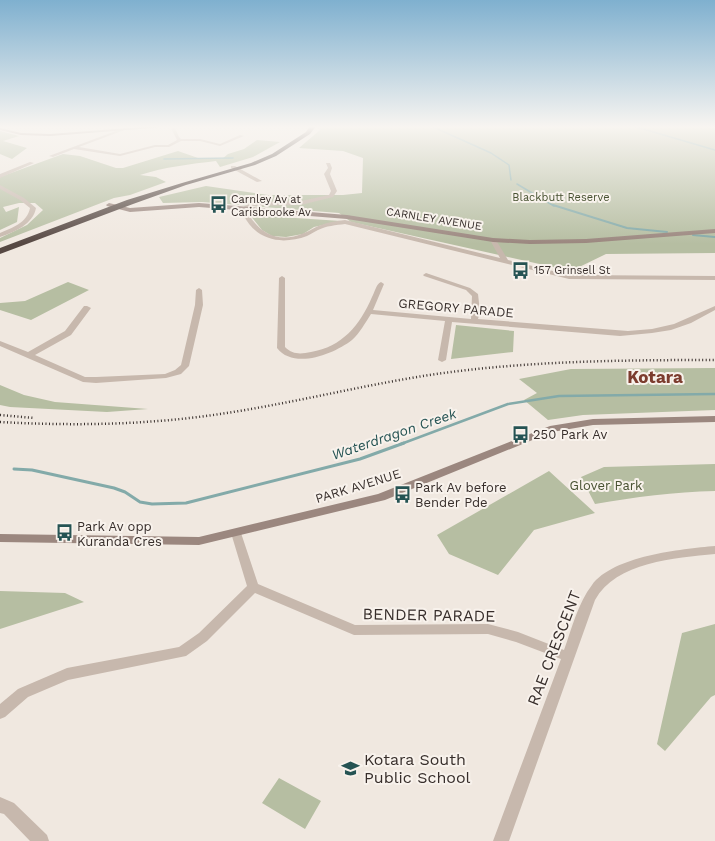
<svg xmlns="http://www.w3.org/2000/svg" width="715" height="841" viewBox="0 0 715 841" font-family="'Work Sans',sans-serif">
  <style>
    .green { fill: #b6bea2 }
    .lines { fill: none; stroke-linecap: round; stroke-linejoin: round }
    .stream-far3 { stroke: #83aaa9; stroke-width: 1.5 }
    .stream-far2 { stroke: #83aaa9; stroke-width: 2 }
    .stream-far1 { stroke: #83aaa9; stroke-width: 2.5 }
    .stream { stroke: #83aaa9; stroke-width: 3 }
    .street { fill: #c7b8ad; fill-rule: evenodd }
    .secondary { fill: #9b877f; fill-rule: evenodd }
    .highway { fill: #564843; fill-rule: evenodd }
    .rail { stroke: #372e2b; stroke-width: 2.5; stroke-dasharray: 1 2.5; stroke-linecap: butt }
    .labels { text-anchor: middle; dominant-baseline: central; stroke-width: 4; stroke-linejoin: round; paint-order: stroke }
    .far-park-label { font-size: 11px; fill: #485232; stroke: #f8f2ec }
    .far-poi-label { font-size: 11px; fill: #372e2b; stroke: #f8f2ec; text-anchor: start }
    .far-street-label { font-size: 11px; fill: #372e2b; stroke: #f8f2ec }
    .street-label { font-size: 13px; fill: #372e2b; stroke: #f8f2ec }
    .poi-label { font-size: 13px; fill: #372e2b; stroke: #f8f2ec; text-anchor: start }
    .park-label { font-size: 13px; fill: #485232; stroke: #f8f2ec }
    .water-label { font-size: 14px; font-style: italic; fill: #255353; stroke: #f8f2ec }
    .near-street-label { font-size: 16px; fill: #372e2b; stroke: #f8f2ec }
    .near-poi-label { font-size: 16px; fill: #372e2b; stroke: #f8f2ec; text-anchor: start }
    .district-label { font-size: 17px; font-weight: bold; fill: #7c3c2e; stroke: #f8f2ec }
  </style>
  <rect width="100%" height="100%" fill="#f0e8e0"/>
  <path class="green" d="M321 126H715V253L606 254 571 271 351 222 339 213 202 202 163 203 159 197 206 186 268 195H343L362 193 363 158 343 151 299 148 320 130Z
    M0 131 19 136 3 141 27 148 12 159 0 154Z
    M257 140 280 142 253 157 220 167 216 161C190 164 165 167 140 175L156 177 166 182 130 195 114 198 0 242V238L27 225 43 210 35 203H19L3 207 6 212 19 207 17 222 0 230V177L63 154 80 156 116 168H123L178 151 198 158 222 159 228 154 244 149Z
    M250 215 341 221 314 227 303 234 286 237 272 236 262 230Z
    M68 282 89 290 31 320 0 310V303L25 301Z
    M456 325 514 331 513 352 451 359Z
    M715 368V410L583 415 548 420 524 400 537 393 519 379 571 369Z
    M0 385 24 395 55 402 148 409 107 412 10 407 0 405Z
    M715 464V491C674 492 635 497 595 504L581 477 604 467Z
    M549 471 595 513 534 530 498 575 449 554 437 535Z
    M0 591 65 593 84 602 0 629Z
    M715 624V695L711 697 665 751 657 744 682 633Z
    M279 778 321 801 305 829 262 803Z"/>
  <g class="lines">
    <path class="stream-far3" d="M431 126 491 153 509 165 511 180
      M633 126 715 150
      M164 159 233 158
      M517 184 554 206"/>
    <path class="stream-far2" d="M553 205 627 228 667 232
      M693 235 715 237"/>
    <path class="stream-far1" d="M401 444 508 404 559 396 715 394"/>
    <path class="stream" d="M14 469 32 470 114 488 125 492 140 502 152 504 186 503 360 459 404 443"/>
    <path class="street" d="M129 126H135L79 147 120 154 155 145H168L177 140 170 126H174L179 137 181 139H200L220 144 240 135 244 136 220 146 200 141H181L169 147H155L120 156 74 149 53 157 49 156Z
      M30 162 34 163 0 178V174Z
      M326 163H330L332 168 330 174 337 191 333 197 301 205 253 206 245 210 240 209 252 202 301 201 329 195 331 191 324 174 328 168Z
      M231 166H235L262 181 257 182 231 168Z
      M0 185 24 198 36 208C33 224 15 232 0 237V233C12 228 27 223 30 208L20 200 0 189Z
      M245 215H249C262 236 281 243 304 233 310 231 315 227 321 225 329 222 337 221 345 220L500 258 490 240 493 238 496 240 508 260 569 275 715 276V280L569 279 345 224C336 225 326 226 318 230 314 232 311 234 307 236 282 245 257 241 244 216Z
      M426 273 470 288 478 294 480 312 478 319 628 331 652 329 674 324 715 306V310L691 323 671 330 652 333 620 336 452 322 446 360 442 362 438 360 445 321 371 314C365 323 360 333 352 340 334 354 294 370 277 348L279 278 282 276 285 278V347C293 355 301 354 311 352 342 347 360 325 372 297 375 292 376 284 381 282L384 284 373 310 471 319 472 296 466 290 424 276 423 275Z
      M199 288 202 290 203 305 189 366 181 374 166 378 96 383 83 382 0 346V341L28 352 65 331 84 306H87L91 308 71 335 35 355 85 377H96L165 374 175 370 181 365 195 305 196 290Z
      M236 529 240 530 258 584 355 625 488 624 518 632 564 650C572 628 578 603 592 585 613 556 681 549 715 546V554C675 558 616 562 595 600L509 841H493L561 659 516 642 488 634 354 635 255 593 207 641 186 656 68 680 28 697 5 717 0 719V704L18 689 67 668 179 647 199 633 247 586 231 533 232 530Z
      M0 797 14 803 47 835 49 841H30L4 814 0 813Z"/>
    <path class="secondary" d="M154 126H178L50 136 21 135 0 130V128L21 133 50 134Z
      M109 203 130 208 199 203 347 215 493 238 530 240 586 239 715 229V233L586 243 530 244 493 242 347 219 199 207 130 212 107 206 106 205Z
      M715 416V422L593 425 552 432 385 500 199 545 0 542V534L199 537 378 494 550 426 593 419Z"/>
    <path class="highway" d="M310 126H316L310 134 276 156 255 165 186 185 133 204 0 254V248L127 200 182 183 251 163 272 154 306 132Z"/>
    <path class="rail" d="M0 415 34 418
      M0 422C74 426 147 425 220 414 288 404 355 387 423 376 519 361 617 360 715 360"/>
  </g>
  <linearGradient id="sky" x2="0" y2="1"><stop stop-color="#7fb0cf"/><stop offset="0.52" stop-color="#f8f5f1"/><stop offset="1" stop-color="#f8f5f1" stop-opacity="0"/></linearGradient>
  <rect width="715" height="244" fill="url(#sky)"/>
  <defs>
    <symbol id="bus-bare" viewBox="-9 -9 18 18"><path d="M-5-6H5V4H4V6H2V4H-2V6H-4V4H-5ZM-3.5-4V0h7V-4ZM-3.5 1.2v1.5H-2V1.2ZM2 1.2v1.5H3.5V1.2Z" fill="#255353" stroke="#f8f2ec" stroke-width="2.5" paint-order="stroke"/></symbol>
    <symbol id="school-bare" viewBox="-9 -9 18 18"><path d="M0-5L7-2L0 1L-7-2ZM-4 1L0 2.5L4 1V4Q0 6-4 4Z" fill="#255353" stroke="#f8f2ec" stroke-width="2.5" paint-order="stroke"/></symbol>
  </defs>
  <g fill-rule="evenodd">
    <use href="#bus-bare" x="206" y="192" width="25" height="25"/>
    <use href="#bus-bare" x="508" y="258" width="25" height="25"/>
    <use href="#bus-bare" x="508" y="422" width="25" height="25"/>
    <use href="#bus-bare" x="390" y="482" width="25" height="25"/>
    <use href="#bus-bare" x="52" y="520" width="25" height="25"/>
    <use href="#school-bare" x="338" y="756" width="25" height="25"/>
  </g>
  <g class="labels">
    <g class="far-park-label">
      <text x="561" y="197">Blackbutt Reserve</text>
    </g>
    <g class="far-poi-label">
      <text x="231" y="199">Carnley Av at<tspan x="231" dy="13">Carisbrooke Av</tspan></text>
      <text x="534" y="270">157 Grinsell St</text>
    </g>
    <g class="far-street-label">
      <text transform="translate(434 219) rotate(9)">CARNLEY AVENUE</text>
    </g>
    <g class="street-label">
      <text transform="translate(456 308) rotate(5)">GREGORY PARADE</text>
      <text transform="translate(358 486) rotate(-17)">PARK AVENUE</text>
    </g>
    <g class="poi-label">
      <text x="533" y="434">250 Park Av</text>
      <text x="415" y="487">Park Av before<tspan x="415" dy="15">Bender Pde</tspan></text>
      <text x="77" y="526">Park Av opp<tspan x="77" dy="15">Kuranda Cres</tspan></text>
    </g>
    <g class="park-label">
      <text x="606" y="485">Glover Park</text>
    </g>
    <g class="water-label">
      <text transform="translate(394 434) rotate(-19)">Waterdragon Creek</text>
    </g>
    <g class="near-street-label">
      <text transform="translate(429 615) rotate(1)">BENDER PARADE</text>
      <text transform="translate(554 648) rotate(-69)">RAE CRESCENT</text>
    </g>
    <g class="near-poi-label">
      <text x="364" y="759">Kotara South<tspan x="364" dy="18">Public School</tspan></text>
    </g>
    <g class="district-label">
      <text x="655" y="377">Kotara</text>
    </g>
  </g>
</svg>
